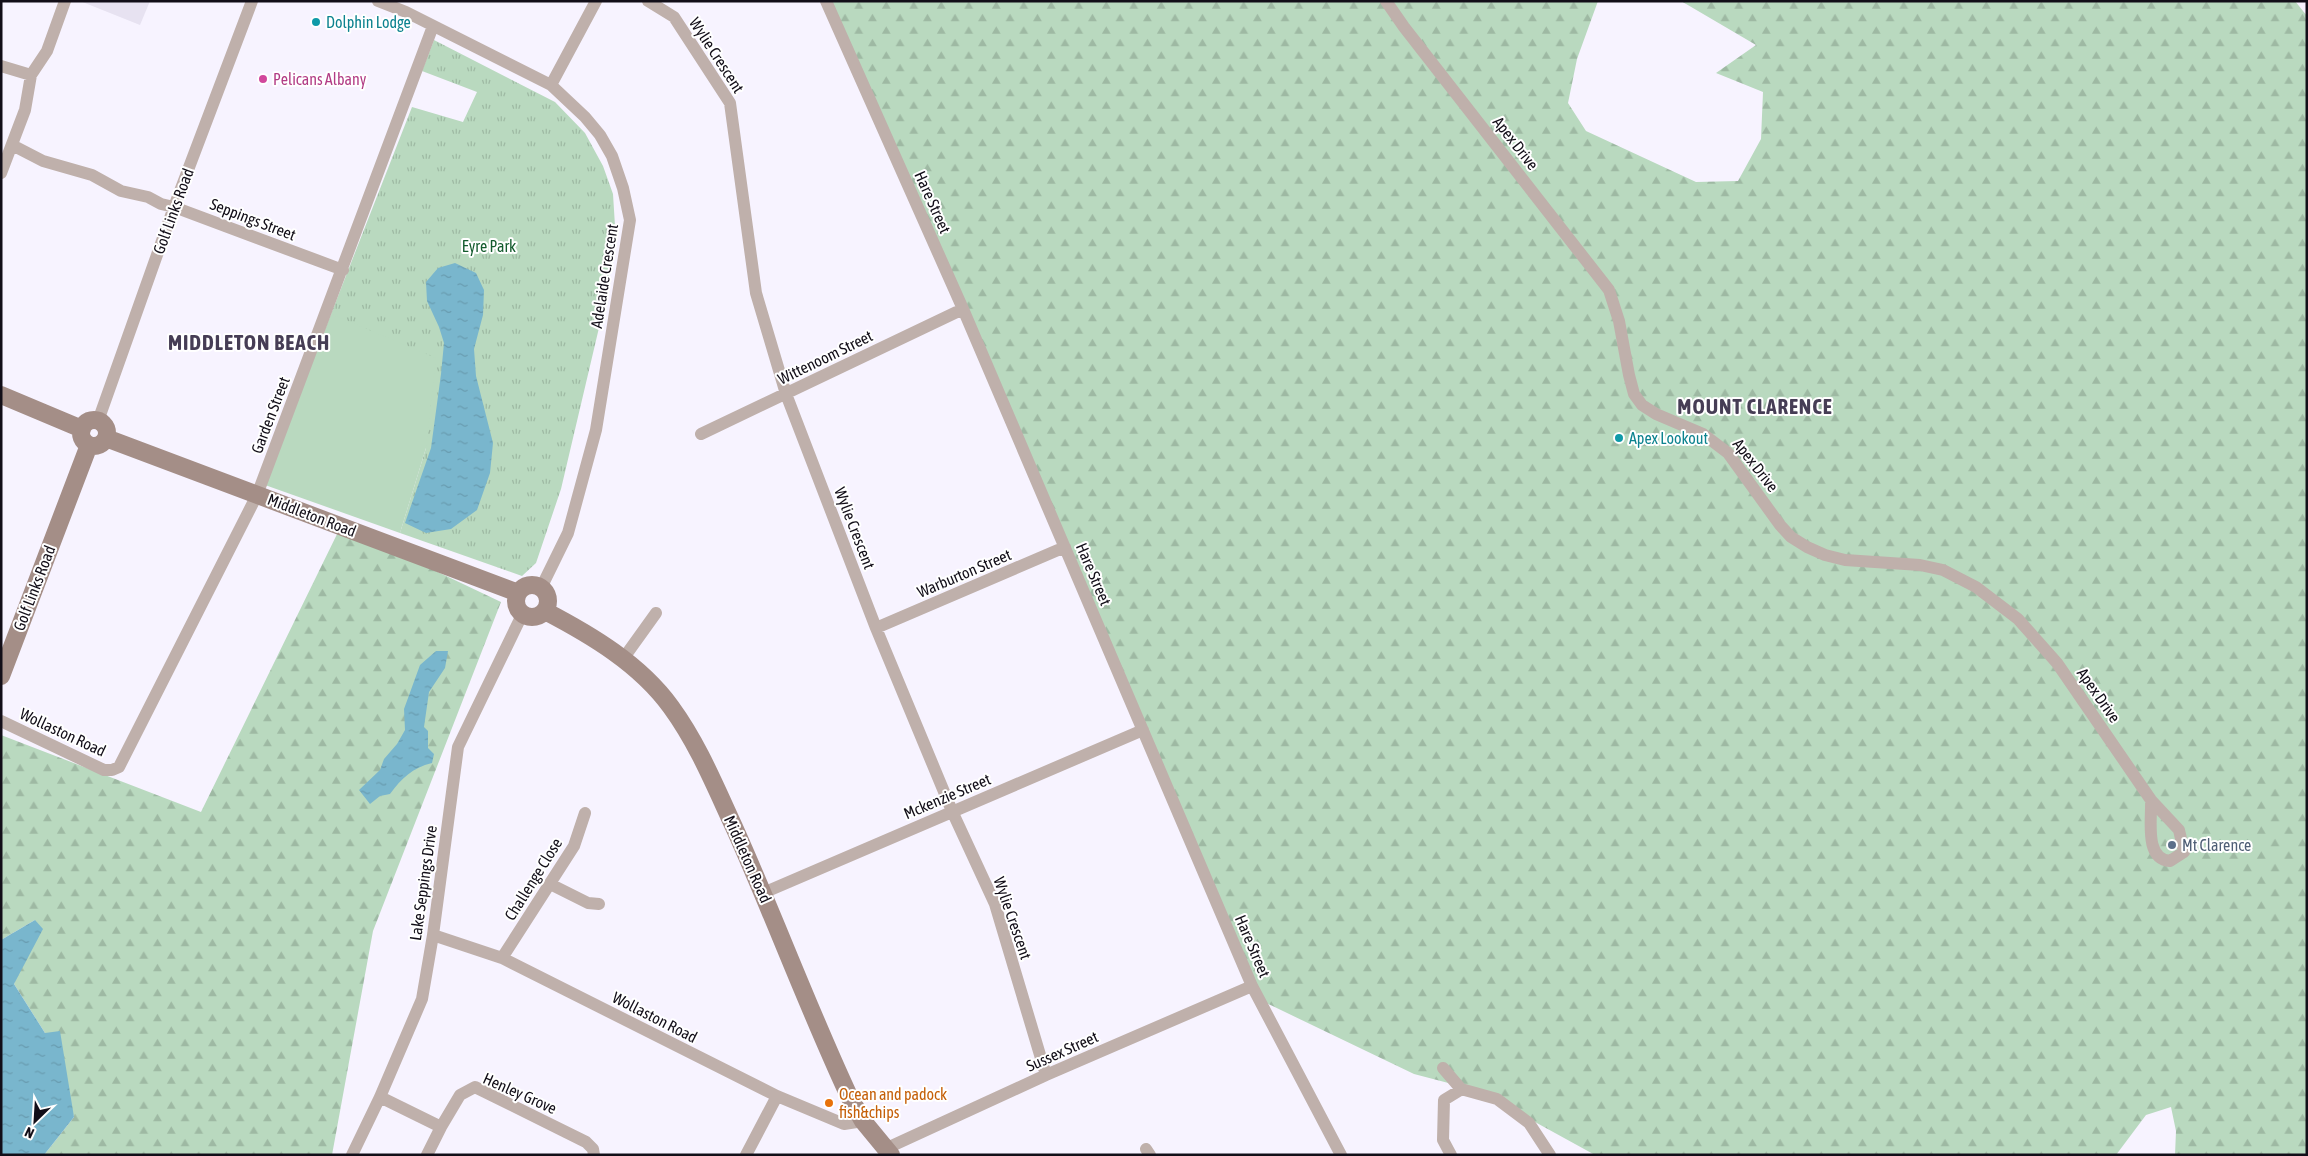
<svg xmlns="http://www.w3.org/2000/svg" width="2308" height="1156" viewBox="0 0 2308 1156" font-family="'Asap Condensed',sans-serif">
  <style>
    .built { fill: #e7e2f1 }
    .grass { fill: url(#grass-tufts) }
    .forest { fill: url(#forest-firs) }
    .pitch { fill: #b9d9bf }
    .water { fill: url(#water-ripples) }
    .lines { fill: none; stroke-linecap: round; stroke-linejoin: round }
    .street { stroke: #bfb0ab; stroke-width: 12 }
    .secondary { stroke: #a48e87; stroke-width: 18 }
    .culture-dot { fill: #0f9aa8; stroke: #fff; stroke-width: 2 }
    .hotel-dot { fill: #d1479c; stroke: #fff; stroke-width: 2 }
    .service-dot { fill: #5c6f8a; stroke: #fff; stroke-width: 2 }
    .food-dot { fill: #e8710a; stroke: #fff; stroke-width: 2 }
    .labels { text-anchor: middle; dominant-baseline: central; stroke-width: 4; stroke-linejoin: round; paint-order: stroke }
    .culture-label { font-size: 16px; fill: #0d838f; stroke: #fff; text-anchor: start }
    .street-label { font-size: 16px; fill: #120e18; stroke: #fff }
    .hotel-label { font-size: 16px; fill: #b23c85; stroke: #fff; text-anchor: start }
    .park-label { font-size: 16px; fill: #135b2d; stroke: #fff }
    .service-label { font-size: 16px; fill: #4e5e75; stroke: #fff; text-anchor: start }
    .food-label { font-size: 16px; fill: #c56008; stroke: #fff; text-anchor: start }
    .district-label { font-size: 21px; font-weight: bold; letter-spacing: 1px; fill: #463d55; stroke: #fff }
  </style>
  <defs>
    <pattern id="grass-tufts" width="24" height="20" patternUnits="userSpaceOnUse" patternTransform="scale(1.25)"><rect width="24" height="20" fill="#b9d9bf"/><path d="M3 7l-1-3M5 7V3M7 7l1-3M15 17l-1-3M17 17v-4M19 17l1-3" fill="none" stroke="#9eb9a3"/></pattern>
    <pattern id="forest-firs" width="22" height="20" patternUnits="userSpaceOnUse" patternTransform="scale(1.25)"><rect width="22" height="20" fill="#b9d9bf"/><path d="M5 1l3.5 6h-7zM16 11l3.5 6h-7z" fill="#9eb9a3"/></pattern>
    <pattern id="water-ripples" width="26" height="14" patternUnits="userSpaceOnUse" patternTransform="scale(1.25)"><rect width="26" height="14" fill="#79b6cd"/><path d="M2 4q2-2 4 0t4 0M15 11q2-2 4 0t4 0" fill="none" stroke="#689baf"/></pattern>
  </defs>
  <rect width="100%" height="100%" fill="#f7f3ff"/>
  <path class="built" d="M80 1H150L140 25Z"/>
  <path class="grass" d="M434 40 555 102 585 133 603 166 613 194 615 226 606 298 561 489 536 563 522 576 400 533 426 448 331 314 412 107 463 122 477 92 422 71Z"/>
  <path class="forest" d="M826 1H1598L1577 59 1568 103 1586 131 1696 182 1738 181 1761 139 1763 92 1716 73 1756 45 1681 1H2295L2307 16V1155H2175L2176 1131 2171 1107 2146 1115 2116 1155H1595L1535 1122 1498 1096 1414 1074 1260 1000Z
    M341 526 501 602 373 931 332 1155H44L74 1117 45 1033 14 984 35 920 1 940V735L201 812Z"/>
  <path class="pitch" d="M331 314 436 358 426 448 400 533 265 485Z"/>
  <path class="water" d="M455 263 476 273 484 290 483 315 474 349 476 376 493 443 490 473 477 510 451 529 426 533 405 523 431 448 441 374 444 343 439 327 427 301 426 282 438 268Z
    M436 651H448L445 668 429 692 424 727 428 731V748L434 754 432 763C412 768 402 778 390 794L380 796 370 804 359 790 380 770 384 759 397 744 405 730 404 709 420 665Z
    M35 920 43 929 14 984 45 1033 60 1031 74 1117 44 1155H1V940Z"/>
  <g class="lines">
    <path class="street" d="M378 1 406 12 551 85 585 117 600 135 612 156 623 188 630 220 596 430 568 533 541 588
      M648 1 674 17 730 103 756 293 786 394 876 628 952 811 995 904 1046 1075
      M826 1 963 309 1252 986 1341 1155
      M1386 1 1404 27 1609 290 1619 321 1629 375 1634 394 1642 405 1656 414 1703 434 1728 453 1780 525 1791 537 1807 547 1825 555 1845 560 1920 565 1943 570 1976 587 2018 619 2057 663 2151 800 2179 830 2184 852 2170 861C2144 859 2152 819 2151 800
      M1 66 31 75
      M551 85 596 1
      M12 145 43 161 92 175 121 191 148 197 161 204 174 207 343 270
      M1 173 25 110 31 75 47 51 65 1
      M98 421 174 207 252 1
      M701 434 963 309
      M876 628 1065 547
      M623 659 656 613
      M1 721 104 770H112L119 767 257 495 433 26
      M550 884 588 903 599 904
      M763 893 1143 730
      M433 935 502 958 777 1096 844 1124 863 1121
      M502 958 574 846 585 813
      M1443 1068 1461 1089 1497 1099 1529 1123 1550 1155
      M380 1097 441 1127
      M885 1149 1046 1075 1252 986
      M1146 1149 1150 1155
      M352 1155 380 1097 422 999 433 935 458 747 522 615
      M427 1155 441 1127 460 1095 475 1087 586 1142 593 1149 594 1155
      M746 1155 777 1096
      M1451 1155 1443 1140 1444 1100 1462 1089"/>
    <path class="secondary" d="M1 395 82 429
      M81 433a13 13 0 1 1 26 0a13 13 0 1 1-26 0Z
      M106 438 518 593
      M516 601a16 16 0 1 1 32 0a16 16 0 1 1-32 0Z
      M545 611C591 635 640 664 671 707 698 744 715 786 734 827 774 916 808 1008 849 1096L863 1121 891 1155
      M1 676 89 445"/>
  </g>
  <g class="culture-dot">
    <circle cx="316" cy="22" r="5"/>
    <circle cx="1619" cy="438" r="5"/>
  </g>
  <circle class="hotel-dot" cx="263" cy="79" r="5"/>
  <circle class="service-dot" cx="2172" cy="845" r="5"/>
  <circle class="food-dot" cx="829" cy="1103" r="5"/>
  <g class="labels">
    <g class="culture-label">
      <text x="326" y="22">Dolphin Lodge</text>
      <text x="1629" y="438">Apex Lookout</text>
    </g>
    <g class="street-label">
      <text transform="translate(717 55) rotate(57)">Wylie Crescent</text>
      <text transform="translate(1516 143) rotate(52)">Apex Drive</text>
      <text transform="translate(933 202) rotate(66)">Hare Street</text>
      <text transform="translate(173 211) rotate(-70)">Golf Links Road</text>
      <text transform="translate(253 219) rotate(21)">Seppings Street</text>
      <text transform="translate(604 276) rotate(-81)">Adelaide Crescent</text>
      <text transform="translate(825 357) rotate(-26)">Wittenoom Street</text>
      <text transform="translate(270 415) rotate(-69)">Garden Street</text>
      <text transform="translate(1756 465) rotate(52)">Apex Drive</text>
      <text transform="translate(312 515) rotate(21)">Middleton Road</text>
      <text transform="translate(855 528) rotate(69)">Wylie Crescent</text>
      <text transform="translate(964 573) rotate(-23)">Warburton Street</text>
      <text transform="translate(1094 574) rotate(67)">Hare Street</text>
      <text transform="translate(34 588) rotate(-69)">Golf Links Road</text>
      <text transform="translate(2099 695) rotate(55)">Apex Drive</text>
      <text transform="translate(63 732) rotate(25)">Wollaston Road</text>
      <text transform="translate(947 796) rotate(-23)">Mckenzie Street</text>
      <text transform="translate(748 859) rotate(66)">Middleton Road</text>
      <text transform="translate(533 879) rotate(-58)">Challenge Close</text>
      <text transform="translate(423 883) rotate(-82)">Lake Seppings Drive</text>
      <text transform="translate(1013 918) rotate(71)">Wylie Crescent</text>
      <text transform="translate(1253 946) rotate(67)">Hare Street</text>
      <text transform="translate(655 1017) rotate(27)">Wollaston Road</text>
      <text transform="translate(1062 1051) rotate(-24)">Sussex Street</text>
      <text transform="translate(520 1093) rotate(24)">Henley Grove</text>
    </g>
    <g class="hotel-label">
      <text x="273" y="79">Pelicans Albany</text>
    </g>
    <g class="park-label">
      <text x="489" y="246">Eyre Park</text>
    </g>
    <g class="service-label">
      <text x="2182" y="845">Mt Clarence</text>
    </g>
    <g class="food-label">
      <text x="839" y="1094">Ocean and padock<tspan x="839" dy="18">fish&amp;chips</tspan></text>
    </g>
    <g class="district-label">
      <text x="249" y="342">MIDDLETON BEACH</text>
      <text x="1755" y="406">MOUNT CLARENCE</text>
    </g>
  </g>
  <rect width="2308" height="1156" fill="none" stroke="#120e18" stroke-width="5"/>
  <g transform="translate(35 1121) rotate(205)" stroke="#ffffff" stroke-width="4" paint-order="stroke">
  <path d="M0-4L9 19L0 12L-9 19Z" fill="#120e18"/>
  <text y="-8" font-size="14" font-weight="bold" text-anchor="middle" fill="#120e18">N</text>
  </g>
</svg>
